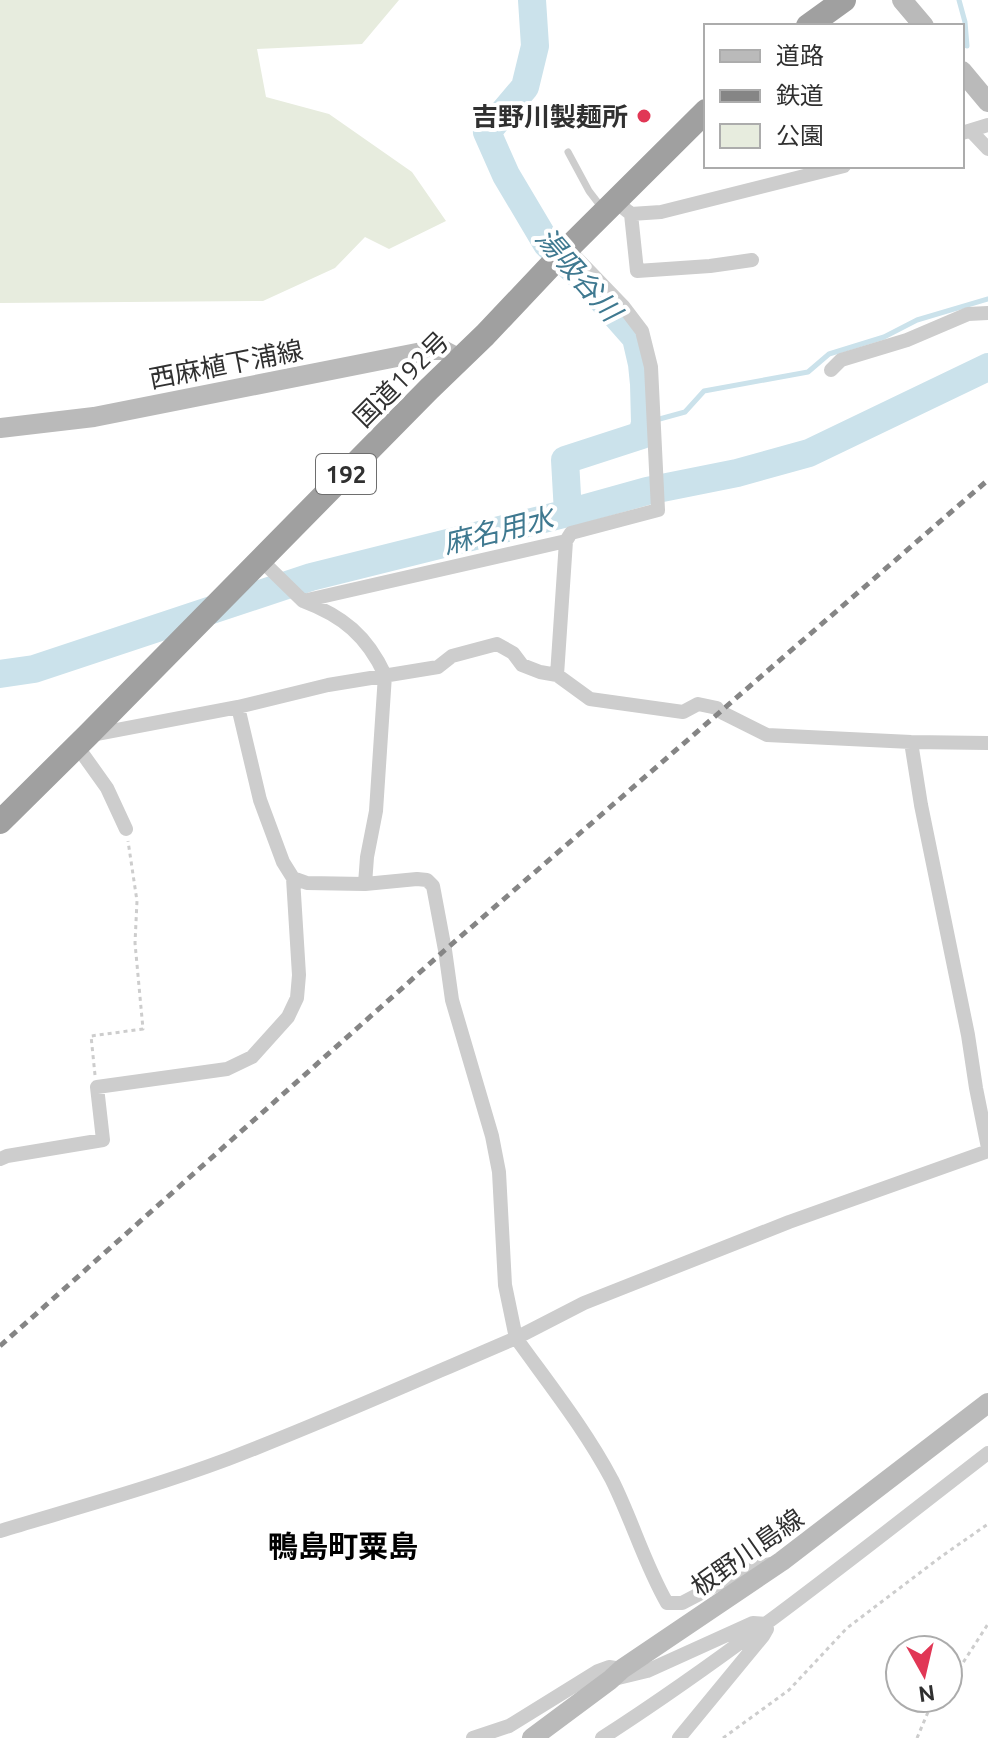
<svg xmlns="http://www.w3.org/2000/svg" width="988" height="1738" viewBox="0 0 988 1738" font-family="Ubuntu,'Noto Sans JP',sans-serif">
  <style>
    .green { fill: #e7ecde }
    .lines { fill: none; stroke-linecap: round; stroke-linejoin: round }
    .stream { stroke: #cbe2eb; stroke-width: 5 }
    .river { stroke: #cbe2eb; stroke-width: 28 }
    .path { stroke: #cdcdcd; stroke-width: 3; stroke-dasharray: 4 4; stroke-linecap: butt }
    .service { stroke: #cdcdcd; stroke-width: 7 }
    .minor { stroke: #cdcdcd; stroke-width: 14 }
    .secondary { stroke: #bababa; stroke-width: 20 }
    .trunk { stroke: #a0a0a0; stroke-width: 24 }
    .rail { stroke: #858585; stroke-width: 5; stroke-dasharray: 8 6; stroke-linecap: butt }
    .poi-dot { fill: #e13755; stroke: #fff; stroke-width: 3 }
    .labels { text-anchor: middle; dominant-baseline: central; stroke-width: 8; stroke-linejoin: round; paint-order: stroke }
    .shield { fill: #fff; stroke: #6e6e6e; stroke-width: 2 }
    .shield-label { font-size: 24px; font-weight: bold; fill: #303030 }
    .poi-label { font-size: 26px; font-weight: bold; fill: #303030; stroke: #fff; text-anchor: end }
    .street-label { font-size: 26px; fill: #303030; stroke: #fff }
    .water-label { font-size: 28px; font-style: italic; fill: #3f7990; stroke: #fff }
    .quarter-label { font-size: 30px; font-weight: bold; fill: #000; stroke: #fff }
  </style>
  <rect width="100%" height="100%" fill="#fff"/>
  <path class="green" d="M0 0H399L362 44 257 49 266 97 329 114 412 172 446 221 389 249 365 237 335 268 263 301 0 303Z"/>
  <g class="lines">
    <path class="stream" d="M959 0 965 22 967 46
      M645 423 685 412 704 391 808 372 829 354 884 337 917 320 988 299"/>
    <path class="river" d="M532 0 535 46 525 87 487 132 506 175 547 244 590 286 636 338 642 364 644 384 645 423 642 435 565 460 568 513
      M0 674 34 669 311 577 568 513 647 491 737 473 809 453 988 367"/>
    <path class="path" d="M95 1075 91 1036 143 1029 135 943 137 901 128 841
      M948 1689 951 1688 957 1672 988 1624
      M723 1738 789 1690 847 1628 942 1556 988 1524
      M917 1738 934 1698"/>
    <path class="service" d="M568 152 589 191 602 208"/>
    <path class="minor" d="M971 131 988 149
      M962 133 988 125
      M615 201 631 214 661 212 844 166
      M631 214 637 271 710 266 752 260
      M831 370 841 360 907 340 968 314 988 313
      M261 560 303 601 566 541 571 533 658 510 651 367 642 331 623 306 567 248
      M303 601C343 616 367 636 385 675L376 811 367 857 365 884 417 879 427 880 433 886 445 950 452 1000 492 1136 499 1172 505 1285 516 1338 584 1303 789 1222 988 1151
      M557 675 566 541
      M238 707 260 800 283 862 293 878 307 883 365 884
      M723 713 767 735 911 742 988 743
      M91 735 238 707 328 685 438 667 452 656 497 644 513 653 522 665 540 672 557 675 590 699 683 712 698 704 717 708
      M911 742 921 805 968 1035 976 1088 988 1148
      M77 746 107 788 126 829
      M0 1159 7 1156 103 1140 97 1087 227 1069 252 1057 288 1017 297 998 299 975 293 878
      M0 1531C76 1508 153 1487 228 1459 325 1422 420 1379 516 1338 549 1384 585 1429 612 1480 632 1520 645 1565 667 1603H682L745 1570 770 1564
      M614 1679 647 1671 753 1623 766 1624
      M473 1738 509 1726 598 1671 609 1667 622 1669
      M602 1738C737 1651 861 1551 988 1453
      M679 1738 763 1636 767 1629 766 1625"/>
    <path class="secondary" d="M902 0 924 26
      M962 71 988 102
      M0 428 94 417 432 350H443L460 359
      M532 1738 610 1680 622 1669 782 1561 988 1403"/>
    <path class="trunk" d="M808 26 844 0
      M0 822 88 735 429 389 485 335 554 262 706 111"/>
    <path class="rail" d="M0 1346 445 950 988 480"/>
  </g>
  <circle class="poi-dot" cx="644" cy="116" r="8"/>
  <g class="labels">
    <rect class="shield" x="316" y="454" width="60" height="40" rx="6"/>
    <g class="shield-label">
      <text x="346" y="474">192</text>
    </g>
    <g class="poi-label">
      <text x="628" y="116">吉野川製麺所</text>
    </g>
    <g class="street-label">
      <text transform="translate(226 364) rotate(-11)">西麻植下浦線</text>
      <text transform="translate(401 379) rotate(-45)">国道192号</text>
      <text transform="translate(747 1552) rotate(-35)">板野川島線</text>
    </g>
    <g class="water-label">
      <text transform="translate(579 274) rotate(49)">湯吸谷川</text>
      <text transform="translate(498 530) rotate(-14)">麻名用水</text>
    </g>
    <g class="quarter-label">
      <text x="343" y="1546">鴨島町粟島</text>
    </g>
  </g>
  <rect x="704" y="24" width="260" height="144" fill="#ffffff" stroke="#acacac" stroke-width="2"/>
  <rect x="720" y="50" width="40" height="12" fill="#bababa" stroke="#acacac" stroke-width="2"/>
  <text x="776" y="64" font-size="24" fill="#303030">道路</text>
  <rect x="720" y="90" width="40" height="12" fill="#858585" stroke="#acacac" stroke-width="2"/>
  <text x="776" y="104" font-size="24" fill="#303030">鉄道</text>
  <rect x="720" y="124" width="40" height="24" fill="#e7ecde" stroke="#acacac" stroke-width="2"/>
  <text x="776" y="144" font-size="24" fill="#303030">公園</text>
  <g transform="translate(924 1674) rotate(172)"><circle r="38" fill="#ffffff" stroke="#acacac" stroke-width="2"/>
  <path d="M0-6L14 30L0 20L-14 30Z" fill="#e13755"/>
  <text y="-12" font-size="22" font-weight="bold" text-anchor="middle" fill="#303030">N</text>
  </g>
</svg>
